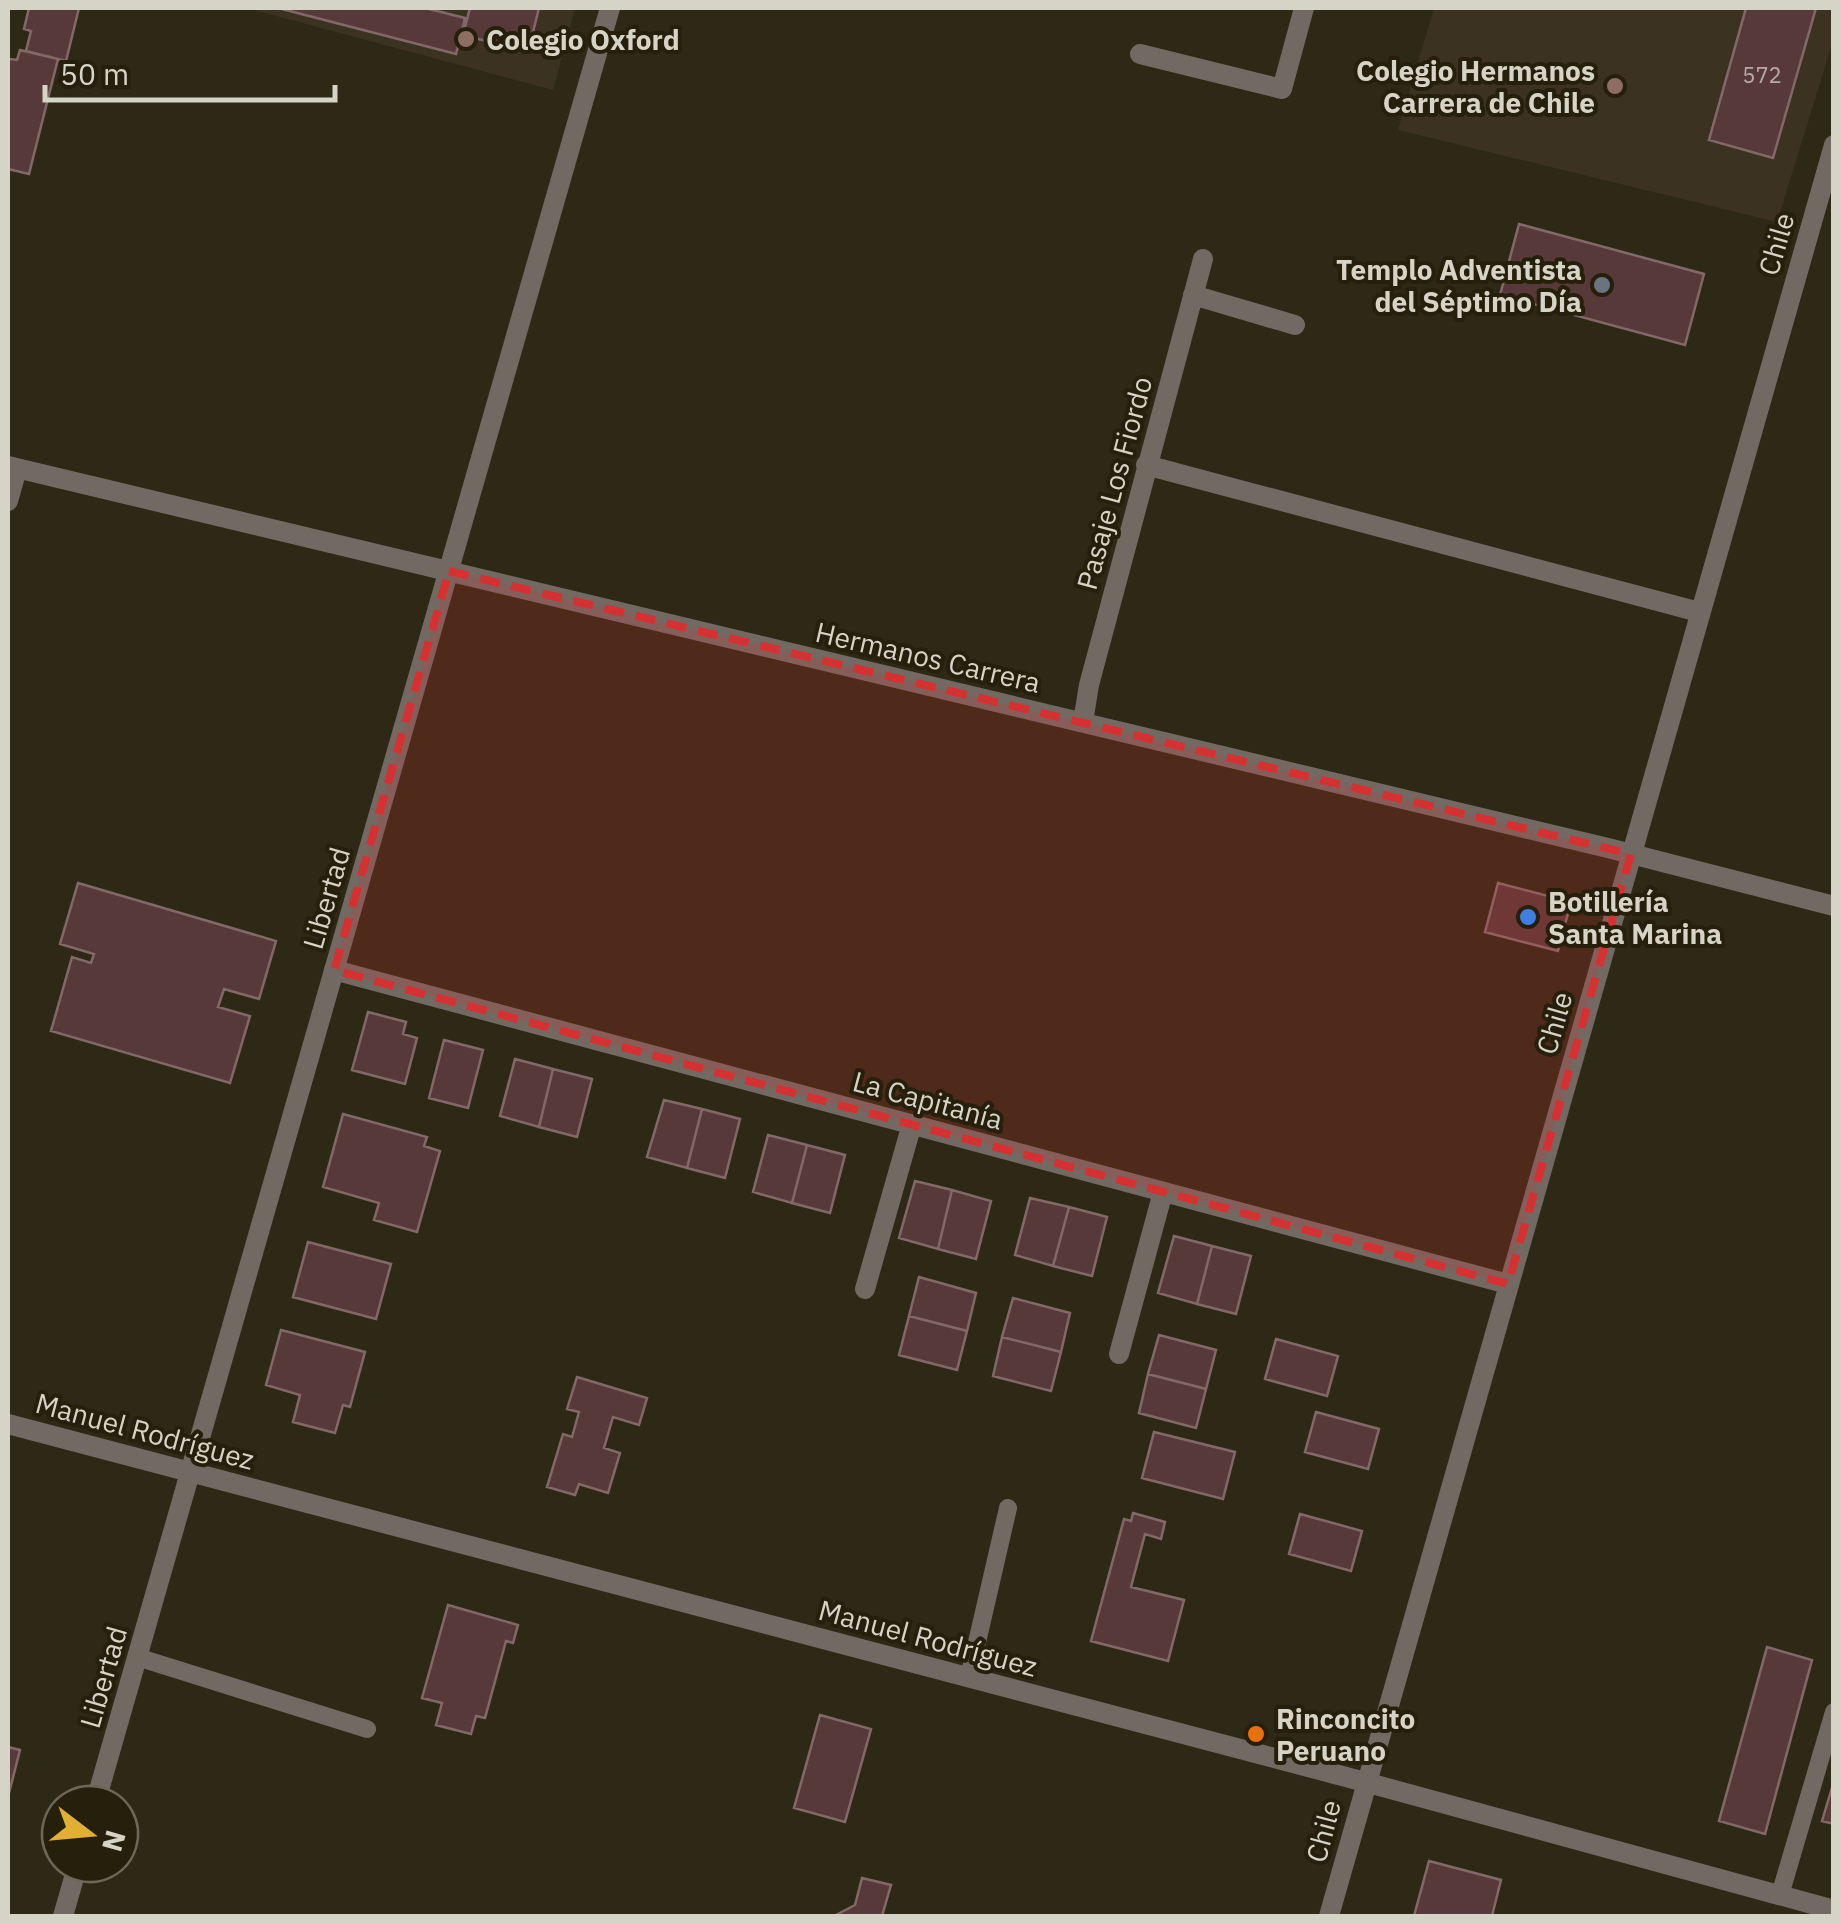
<svg xmlns="http://www.w3.org/2000/svg" width="1841" height="1924" viewBox="0 0 1841 1924" font-family="'IBM Plex Sans',sans-serif">
  <style>
    .education { fill: #3c3222 }
    .building { fill: #573939; stroke: #826968; stroke-width: 2.5 }
    .lines { fill: none; stroke-linecap: round; stroke-linejoin: round }
    .service { stroke: #726963; stroke-width: 18 }
    .minor { stroke: #726963; stroke-width: 20 }
    .tertiary { stroke: #726963; stroke-width: 20 }
    .marked { fill: #d63130; fill-opacity: 0.2; stroke: #d63130; stroke-width: 8; stroke-dasharray: 20 12; stroke-linejoin: round }
    .education-dot { fill: #8d6e63; stroke: #251f0c; stroke-width: 4 }
    .worship-dot { fill: #6b7280; stroke: #251f0c; stroke-width: 4 }
    .shop-dot { fill: #3f7fe0; stroke: #251f0c; stroke-width: 4 }
    .food-dot { fill: #e8710a; stroke: #251f0c; stroke-width: 4 }
    .labels { text-anchor: middle; dominant-baseline: central; stroke-width: 8; stroke-linejoin: round; paint-order: stroke }
    .number-label { font-size: 22px; fill: #b6aca4 }
    .poi-label { font-size: 28px; font-weight: bold; fill: #d6d3c7; stroke: #251f0c; text-anchor: start }
    .street-label { font-size: 28px; fill: #d6d3c7; stroke: #251f0c }
  </style>
  <rect width="100%" height="100%" fill="#2e2916"/>
  <path class="education" d="M247 8H575L553 90Z
    M1434 8H1833V41L1777 222 1398 130Z"/>
  <path class="building" d="M29 8H79L66 61 26 51 31 31 24 29Z
    M278 8H425L465 18 456 54Z
    M470 8H539L528 52 463 35Z
    M1746 8H1816L1773 158 1709 140Z
    M20 50 58 59 29 174 8 169V65L9 59 17 60Z
    M1519 224 1704 274 1685 345 1500 295Z
    M78 883 276 941 259 999 224 989 218 1007 250 1016 230 1083 51 1031 72 957 91 963 94 954 60 944Z
    M1498 883 1571 902 1558 951 1485 932Z
    M368 1012 406 1022 403 1034 417 1038 405 1084 352 1070Z
    M444 1040 483 1050 468 1108 429 1098Z
    M515 1059 553 1069 539 1127 500 1116Z
    M553 1069 592 1079 577 1137 539 1127Z
    M664 1100 702 1109 687 1168 647 1157Z
    M702 1109 740 1119 725 1178 687 1168Z
    M343 1114 427 1137 424 1146 440 1151 417 1232 374 1220 379 1203 323 1187Z
    M768 1135 807 1145 792 1203 753 1192Z
    M807 1145 845 1155 830 1213 792 1203Z
    M915 1181 952 1190 938 1249 899 1238Z
    M952 1190 991 1201 976 1259 938 1249Z
    M1030 1198 1069 1207 1053 1266 1015 1255Z
    M1069 1207 1107 1217 1092 1276 1053 1266Z
    M1174 1236 1212 1246 1197 1304 1158 1293Z
    M308 1242 391 1264 376 1319 293 1297Z
    M1212 1246 1251 1256 1236 1314 1197 1304Z
    M919 1277 976 1293 967 1331 909 1316Z
    M1013 1298 1070 1313 1061 1352 1002 1337Z
    M909 1316 967 1331 957 1370 899 1355Z
    M281 1330 365 1352 350 1407 343 1405 335 1433 293 1422 300 1395 266 1385Z
    M1159 1335 1216 1350 1206 1389 1148 1374Z
    M1002 1337 1061 1352 1051 1391 993 1376Z
    M1276 1339 1338 1356 1327 1396 1265 1379Z
    M1148 1374 1206 1389 1196 1428 1139 1413Z
    M577 1377 647 1398 639 1425 613 1417 604 1448 620 1453 608 1493 579 1484 575 1495 547 1487 563 1434 572 1437 579 1412 567 1409Z
    M1316 1412 1379 1429 1368 1469 1305 1452Z
    M1154 1432 1235 1452 1223 1499 1142 1478Z
    M1133 1513 1165 1522 1161 1539 1145 1534 1131 1587 1184 1600 1168 1661 1091 1641 1124 1519 1131 1521Z
    M1300 1514 1362 1531 1351 1571 1289 1554Z
    M448 1605 518 1625 513 1643 506 1641 485 1718 476 1716 471 1734 436 1725 442 1703 422 1698Z
    M1767 1647 1812 1660 1765 1834 1719 1821Z
    M820 1715 871 1729 845 1822 794 1808Z
    M8 1747 20 1750 8 1797Z
    M1834 1781V1824L1822 1821Z
    M1429 1861 1501 1880 1492 1916H1414Z
    M862 1878 891 1885 882 1916H834L855 1905Z"/>
  <g class="lines">
    <path class="service" d="M137 1657 367 1729
      M969 1677 1008 1508
      M1780 1895 1834 1712"/>
    <path class="minor" d="M1140 54 1282 89 1304 8
      M1193 295 1295 325
      M1146 465 1699 612
      M8 466 1608 848 1834 906
      M8 501 17 469
      M1083 722 1089 685 1203 259
      M334 970 1508 1284
      M865 1289 912 1124
      M1119 1354 1163 1192"/>
    <path class="tertiary" d="M8 1424 1365 1782 1834 1910
      M95 1804 610 8
      M63 1916 78 1864
      M1329 1916 1834 145"/>
  </g>
  <path class="marked" d="M449 571 1631 854 1508 1284 334 970Z"/>
  <g class="education-dot">
    <circle cx="466" cy="39" r="10"/>
    <circle cx="1615" cy="86" r="10"/>
  </g>
  <circle class="worship-dot" cx="1602" cy="285" r="10"/>
  <circle class="shop-dot" cx="1528" cy="917" r="10"/>
  <circle class="food-dot" cx="1256" cy="1734" r="10"/>
  <g class="labels">
    <g class="number-label">
      <text x="1762" y="74">572</text>
    </g>
    <g class="poi-label">
      <text x="486" y="39">Colegio Oxford</text>
      <text x="1595" y="70" text-anchor="end">Colegio Hermanos<tspan x="1595" dy="32">Carrera de Chile</tspan></text>
      <text x="1582" y="269" text-anchor="end">Templo Adventista<tspan x="1582" dy="32">del Séptimo Día</tspan></text>
      <text x="1548" y="901">Botillería<tspan x="1548" dy="32">Santa Marina</tspan></text>
      <text x="1276" y="1718">Rinconcito<tspan x="1276" dy="32">Peruano</tspan></text>
    </g>
    <g class="street-label">
      <text transform="translate(1776 244) rotate(-74)">Chile</text>
      <text transform="translate(1114 483) rotate(-75)">Pasaje Los Fiordo</text>
      <text transform="translate(928 657) rotate(13)">Hermanos Carrera</text>
      <text transform="translate(326 898) rotate(-74)">Libertad</text>
      <text transform="translate(1554 1023) rotate(-74)">Chile</text>
      <text transform="translate(928 1100) rotate(15)">La Capitanía</text>
      <text transform="translate(145 1431) rotate(15)">Manuel Rodríguez</text>
      <text transform="translate(928 1638) rotate(15)">Manuel Rodríguez</text>
      <text transform="translate(103 1677) rotate(-74)">Libertad</text>
      <text transform="translate(1323 1831) rotate(-75)">Chile</text>
    </g>
  </g>
  <rect width="1841" height="1924" fill="none" stroke="#d6d3c7" stroke-width="20"/>
  <g transform="translate(90 1834) rotate(106)"><circle r="48" fill="#251f0c" stroke="#6c6757" stroke-width="2.5"/>
  <path d="M0-8L18 38L0 25L-18 38Z" fill="#e1af34"/>
  <text y="-15" font-size="28" font-weight="bold" text-anchor="middle" fill="#d6d3c7">N</text>
  </g>
  <path d="M45 85v15h290v-15" fill="none" stroke="#d6d3c7" stroke-width="5"/>
  <text x="60" y="85" font-size="30" fill="#d6d3c7" stroke="#251f0c" stroke-width="8" paint-order="stroke">50 m</text>
</svg>
